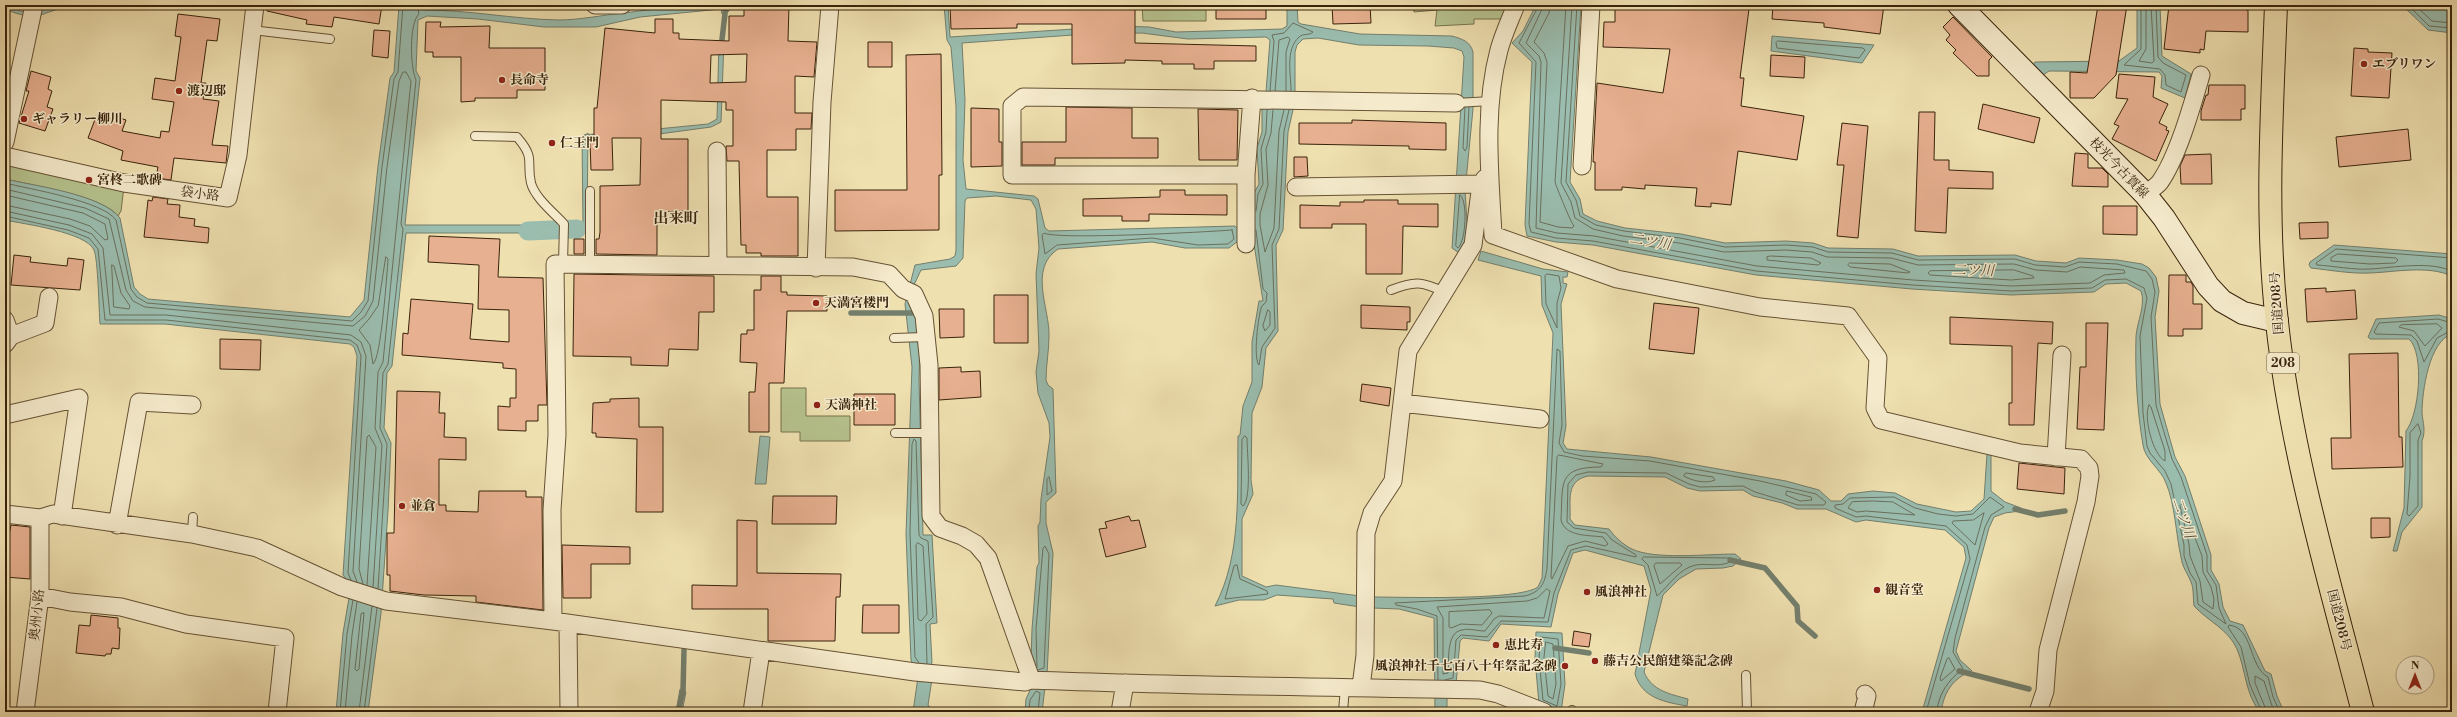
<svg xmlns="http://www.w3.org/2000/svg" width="2457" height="717" viewBox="0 0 2457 717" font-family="'Libre Bodoni','Noto Serif JP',serif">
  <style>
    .green { fill: #b6c38e; stroke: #78734c }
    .water { fill: #9abdaf; stroke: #737f6d }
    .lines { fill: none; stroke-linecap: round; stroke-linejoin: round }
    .shore { stroke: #6a705d; stroke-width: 1 }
    .stream { stroke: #737f6d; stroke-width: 5.5 }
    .canal { stroke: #9abdaf; stroke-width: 19 }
    .building { fill: #e7b090; stroke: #39230b; fill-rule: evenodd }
    .lane-casing { stroke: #665234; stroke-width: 10 }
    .street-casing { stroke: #665234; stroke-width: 19 }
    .secondary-casing { stroke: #39230b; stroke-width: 24 }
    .highway-casing { stroke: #39230b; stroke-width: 24 }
    .lane { stroke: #f5ebcc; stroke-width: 8 }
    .street { stroke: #f5ebcc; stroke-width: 17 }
    .secondary { stroke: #f5ebcc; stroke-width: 22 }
    .highway { stroke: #efe0b0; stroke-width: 22 }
    .poi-dot { fill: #8f2418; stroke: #f5ebcc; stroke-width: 1.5 }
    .labels { text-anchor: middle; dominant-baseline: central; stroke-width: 3; stroke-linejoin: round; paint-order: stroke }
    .shield { fill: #f5ebcc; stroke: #715f45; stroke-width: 1 }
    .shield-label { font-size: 12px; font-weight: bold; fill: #39230b }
    .poi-label { font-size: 13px; font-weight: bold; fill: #39230b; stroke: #f5ebcc; text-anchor: start }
    .street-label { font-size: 13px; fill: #39230b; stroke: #f5ebcc }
    .water-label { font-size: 14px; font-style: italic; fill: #56513c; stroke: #f5ebcc }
    .quarter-label { font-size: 15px; font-weight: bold; fill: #39230b; stroke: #f5ebcc }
  </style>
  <rect width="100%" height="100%" fill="#efe0b0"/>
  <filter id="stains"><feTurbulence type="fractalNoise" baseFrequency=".005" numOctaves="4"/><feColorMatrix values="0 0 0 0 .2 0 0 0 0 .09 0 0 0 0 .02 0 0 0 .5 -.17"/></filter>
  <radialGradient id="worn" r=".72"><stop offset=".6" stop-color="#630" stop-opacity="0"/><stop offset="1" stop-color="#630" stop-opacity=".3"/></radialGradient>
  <path class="green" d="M1142 5H1206V21H1143Z
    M1413 5H1510L1505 19H1474V24L1435 26 1437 10 1414 12Z
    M5 162 124 187 121 211 118 216C103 196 31 185 5 179Z
    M781 388H806V416H850V441H800V432H781Z"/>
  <path class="water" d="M5 5 26 13 49 5H71C40 13 38 23 5 9Z
    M85 5H146L109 7Z
    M399 5H421L420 9 424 10C469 10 513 19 558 20 580 20 602 15 624 13 660 8 697 5 733 5L728 12 722 14 721 9 640 17 596 27H544L478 19 427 16 418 20 416 71 420 78 405 225H555V233H406L392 366 387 373 384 428 391 443 388 511 381 613 368 712H336L343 633 349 598 347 580 343 575 357 356 354 347 350 344 165 324H100C99 310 98 259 94 250 86 232 24 224 5 220V179C35 186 101 194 120 218L134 287 140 294 148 299 350 317 364 300 378 166 390 78 394 72Z
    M944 5H948L950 37 1121 26 1149 27 1176 32 1282 29 1287 26V5H1297L1298 22 1301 24 1360 34 1452 36C1462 39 1470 41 1473 52V109L1465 191 1468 236 1462 255 1452 248 1464 57 1462 51 1454 48 1428 46 1359 45 1318 38 1303 39 1297 45 1295 52V101L1288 132 1283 230 1276 245 1278 331 1266 348 1262 387 1252 413 1251 480 1253 494 1242 519V576L1266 587 1276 585 1360 596V607L1334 603 1333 599 1277 595 1264 600H1239L1215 606C1242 554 1237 492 1238 436L1240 435 1243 406 1252 382V342L1259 301H1263L1251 225 1254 193 1259 184 1257 148 1262 132V109L1265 105 1270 40 1266 37 1188 39 1142 33 1073 35 962 43 965 100 963 160 966 189 1034 196 1038 199 1045 228 1049 231 1235 226 1238 229V241L1229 248H1185L1152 242 1058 249C1028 269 1050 309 1049 336 1049 351 1046 365 1046 380L1048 385 1053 389 1056 493 1046 502V523L1053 553 1047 675 1034 674 1031 661 1032 629 1037 567 1039 563 1038 526 1040 522 1041 499 1050 437 1049 423 1038 393 1036 372 1039 351 1036 274 1039 248 1036 209 1031 200 996 196 967 198 965 201 963 258 956 266 921 270 914 285 920 330 919 380 923 535H932L937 623 930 624 932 663 929 667 932 679 928 705 934 712H913L918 677 911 660 906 534 912 367 905 304 915 265 950 259 955 256 956 250V106L951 47 947 40Z
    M1536 5H1581L1570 182 1580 199 1583 214 1597 221 1625 228 1681 234 1725 243 1786 241 1813 243 1828 248 1893 249 1918 256 2015 255 2036 261 2066 263 2079 258 2117 260 2142 264 2149 268 2156 277 2159 291 2155 317 2160 404 2175 457 2185 476 2211 555V570L2219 584 2223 607 2230 621 2243 625 2265 671 2271 674 2277 696 2284 712H2260C2245 694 2246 670 2237 649 2228 629 2209 622 2194 606 2193 599 2194 589 2191 582 2188 574 2182 567 2181 557 2176 535 2175 504 2166 483 2161 469 2145 460 2143 445 2137 410 2135 372 2136 336 2137 322 2146 305 2141 291L2126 283 2106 284 2094 292 2011 295 1912 289 1756 275 1593 245 1556 242 1527 236 1525 225 1532 62 1512 43 1523 31Z
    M2137 5H2160L2162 56 2191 74 2185 98 2161 88 2162 76 2159 72 2049 71 2043 75 2032 66 2035 62 2119 61 2137 48Z
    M2402 5H2452V33L2428 30Z
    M1772 36 1874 45 1862 63 1771 51Z
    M719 41H724L721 122 711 127 659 134 657 129 708 124 717 119Z
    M588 133 587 229 575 233V228L583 226 582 137Z
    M2334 245 2452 254V276C2427 265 2396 272 2370 273 2351 274 2330 270 2311 268L2309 265 2310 262Z
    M1481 251 1543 269 1568 272 1567 277H1563V283L1567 284 1561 304 1566 426 1563 443 1567 449 1651 457 1786 481 1819 490 1831 501H1841L1848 494 1873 491 1895 493 1917 504 1956 512 1971 511 1984 499 1987 454H1991V491L2005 502 2021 508 2020 511 2005 513 1994 517 1989 528 1956 651 1960 660 1972 671C1953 678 1944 692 1941 712H1922L1966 558 1964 547 1945 530 1866 520 1856 522 1826 509H1797L1782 503 1753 496 1743 490 1700 491 1687 488 1665 477 1588 476C1565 481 1571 501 1570 519L1575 525 1609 529C1615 537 1622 544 1632 549 1654 560 1709 554 1735 554L1741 559 1733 566 1723 568 1696 569 1679 579 1663 595 1644 672C1652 691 1670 694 1688 699L1687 706C1664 702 1642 698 1635 674L1651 590 1644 566 1585 550 1573 553 1558 594 1551 627 1501 624 1489 641 1463 638 1460 641 1456 684 1447 683V712H1435L1434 618 1399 609 1373 608V597C1402 597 1518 601 1538 587L1542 578 1553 333 1542 305 1541 276 1478 260Z
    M2439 315 2452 319V334C2429 341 2422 392 2422 413 2423 423 2426 431 2422 441V507L2402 532 2397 551H2393L2404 508 2406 431C2419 415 2425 354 2409 339H2370L2368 337 2376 319Z
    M760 436 770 437 766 484H755Z
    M1536 632 1562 633 1565 684 1561 712 1539 704 1535 659Z
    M1032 686 1045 687 1042 712H1025L1026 699Z
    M680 689 686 692 682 712H676Z"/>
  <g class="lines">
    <path class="shore" d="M691 5 693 9 720 5 725 7 727 5
      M1539 5 1519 43 1536 62 1529 224 1531 232 1556 238 1593 241 1756 271 1912 285 2011 291 2092 288 2105 280 2126 279 2144 288 2147 298 2140 336 2143 413 2147 446 2150 453 2165 471 2171 484 2184 545V556L2190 573 2196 582 2198 604 2226 624 2219 608 2216 585 2207 571V555L2181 477 2172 459 2156 405 2151 317 2155 292 2152 279 2146 271 2117 264 2079 262 2065 267 2035 265 2015 259 1918 260 1892 253 1828 252 1813 247 1786 245 1725 247 1680 238 1624 231 1596 225 1580 216 1576 200 1566 182 1577 5
      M1544 5 1526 43 1539 56 1541 62 1536 228 1557 233 1594 236 1757 266 1913 280 2011 286 2090 283 2104 275 2125 273 2124 270 2080 267 2067 272 2036 270 2014 264 1918 265 1891 258 1827 257 1812 252 1786 250 1724 252 1679 243 1623 236 1593 229 1575 218 1571 202 1561 183 1572 5
      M1550 5 1549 13 1534 42 1544 53 1547 62 1540 222 1558 227 1572 228 1574 226C1571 223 1556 186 1555 182L1566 5
      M2141 5V49L2124 65 2160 69 2165 75 2166 85 2181 92 2186 75 2163 63 2158 57 2156 5
      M2146 5V49L2139 61 2152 63 2154 61 2151 5
      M2408 5 2429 26 2452 28
      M2415 5 2432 21 2452 23
      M1778 41 1863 48 1865 50 1859 58 1777 48 1776 43Z
      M1270 91 1274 41 1272 35 1284 33 1293 23 1313 32C1309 36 1303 33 1299 37 1285 50 1291 74 1291 91
      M1275 91 1279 40 1288 37 1290 39 1286 52V91
      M1465 107 1463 148 1465 151 1467 147 1469 107
      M1273 110 1271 133 1266 149 1268 185 1260 214V225L1265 252 1274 228 1279 131 1284 110
      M5 183C29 189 103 201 116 220L131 289 137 297 147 303 352 321 361 312 368 301 382 167 394 79 398 72 403 5
      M5 189 85 208 109 219 126 290 133 301 145 307 353 326 365 316 373 301 387 167 399 81 403 72H406L411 81 383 362 378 372 375 428 382 445 373 587
      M5 195 83 213 105 224 108 239 105 240 90 226 70 219 5 205
      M1460 195C1468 200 1466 241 1458 248L1456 246Z
      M5 211 69 225 92 234 103 248 110 315H166L351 335 361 342 366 356 353 571 357 582
      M1256 211 1258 194 1263 184 1261 149 1266 132 1267 110
      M5 216 68 230 89 238 98 249 105 320H166L350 340 357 345 361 356 348 573 351 580
      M1232 230 1234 239 1228 244 1198 245 1152 238 1057 245 1045 254 1042 235 1044 233C1057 240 1206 232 1232 230Z
      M1256 230 1263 289 1267 293 1266 302C1265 304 1263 304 1262 306 1258 314 1253 360 1259 365L1262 347 1275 328 1272 245 1279 229 1284 131 1289 110
      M2338 254 2396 258 2398 260 2395 263 2370 264 2331 261V258Z
      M1771 256 1811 258 1821 263 1818 265 1767 260V257Z
      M386 257 388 259C387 274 381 359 373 364L370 345 359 330 369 319 378 306Z
      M2452 258 2336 249 2316 263 2317 265C2334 266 2353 270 2370 269 2390 268 2435 260 2452 272
      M1850 263 1890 264 1910 272 1908 273 1850 267 1848 265Z
      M112 265 114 266 121 293 130 306 129 309 114 307Z
      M2014 270 2033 276 2034 278 2011 280 1930 275 1928 273 1930 271Z
      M1547 274 1559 276 1561 288 1557 303V328L1546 304 1545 276Z
      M1268 310 1270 312V325L1265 331 1263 326Z
      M2452 323 2438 319 2379 323 2374 332 2376 334 2411 335 2417 341 2424 362 2437 338 2452 330
      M2437 324 2442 328 2425 346 2414 331 2399 327 2401 325Z
      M2149 405 2151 407 2165 451V461C2153 455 2143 417 2149 405Z
      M2418 424 2421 433 2418 440V506L2409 516 2407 514 2410 476V433Z
      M1245 436 1247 438C1247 452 1252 498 1243 506L1241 504 1242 440Z
      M1559 455 1603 464 1601 467C1557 467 1563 483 1561 520 1565 537 1589 535 1603 537L1608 544 1605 546 1585 541 1568 546 1552 579 1551 577 1557 457Z
      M1686 473 1713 477 1715 480C1706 484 1692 481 1684 476Z
      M1049 477 1052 491 1047 495V479Z
      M1787 491 1811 497 1812 500 1800 501 1786 495Z
      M1873 501 1893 502 1915 515 1866 511 1857 512 1848 508 1852 502Z
      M2182 504 2202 556 2203 572 2211 587 2214 599 2213 609 2203 602 2200 581 2190 556 2189 544 2180 506Z
      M1984 513 1975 545 1952 523 1953 521 1973 520Z
      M918 543 923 546 927 614 921 621 918 619 916 545Z
      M1644 557 1730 558 1732 560C1725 568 1706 563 1696 565 1679 568 1669 586 1657 596L1648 565 1642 559Z
      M1656 563H1680L1682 565 1660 584 1654 566Z
      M1237 565 1240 579 1267 591 1268 594 1225 599 1234 566Z
      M363 584 359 569 367 437 369 435 376 447 367 585
      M378 589 387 444 380 428 383 373 388 364 403 229 401 224 416 80C410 67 409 23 419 14L417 5
      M1547 589 1550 591 1544 618 1499 616 1494 619 1485 631C1477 631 1469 628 1462 630 1446 632 1449 661 1448 673L1443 674V618L1437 607 1527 601 1537 598Z
      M1490 610 1492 613 1482 625 1461 624 1451 628 1449 627V612Z
      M364 613 359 669 357 671 355 669 361 614Z
      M1541 637 1558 639 1561 684 1557 706 1543 700 1539 659Z
      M1546 642 1553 644 1556 684 1553 699 1548 696 1544 658Z
      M1949 658 1955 669 1941 681 1940 678 1947 659Z
      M919 663 915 657 910 534 912 444 914 439 916 441 919 535 921 538 928 541 933 617 926 624 927 664
      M1037 667 1036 629 1043 548 1045 546 1049 554 1044 668 1038 670
      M1438 680 1437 616 1417 609 1396 605 1395 603 1525 596C1541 592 1545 583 1547 568L1557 349 1560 351 1562 425 1559 443 1564 452 1582 456 1650 461 1760 481 1816 494 1826 502 1824 505H1798L1755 492 1743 486 1700 487 1689 484 1666 473 1588 472 1576 475 1568 484 1567 522 1574 528 1606 533 1612 540 1636 555V557L1586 546 1571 550 1554 593 1548 622 1501 621 1487 637 1461 635 1456 640 1453 678 1445 680
      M340 712 347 634 353 600
      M345 712 352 635 357 602
      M359 712 372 606
      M364 712 377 608
      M1029 712 1030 700 1036 691 1040 693 1038 712
      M1926 712 1970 559 1967 545 1946 526 1866 516 1856 517 1835 508V505L1843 504 1850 498 1894 497 1915 508 1938 514 1956 516 1973 514 1990 497 2004 507 1991 515 1985 527 1955 638 1953 652 1963 669C1949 679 1938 694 1937 712
      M2262 712 2250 685 2241 647 2228 627 2229 625C2254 628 2248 666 2268 677L2273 697 2280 712
      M2267 712 2255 683V676L2264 681 2274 712"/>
    <path class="stream" d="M721 48 726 5
      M585 141V137L600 136
      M851 313H912
      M2015 509 2038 515 2065 511
      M1730 560 1765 568 1797 606 1798 621 1815 636
      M1555 648 1589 653
      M1959 671 2029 689
      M678 712 683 691 684 650"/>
    <path class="canal" d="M528 231 577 229"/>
  </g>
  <path class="building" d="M268 5H382L379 24 334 17 332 27 306 24 307 20 267 11Z
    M744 5H789L788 41 817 42 814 77 795 76V113H812L811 129H796V150H767V197H798V256H761V253H746V245H741L739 161H727L726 146H733V110H726V102L661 100V139H688V211L657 212V255L596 254V239H599L600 232V186L640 185 641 138H612L613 170H591L590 142H594V108H597L605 28 655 33V19H673V33H679V39L729 41V16H744ZM747 54 746 82 710 83 711 55Z
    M950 5H1135V43L1256 46V61H1214V69H1194V64H1162V61L1125 60V63L1072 64V24H1017V28L951 29Z
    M1216 5H1266V19H1216Z
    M1332 5H1370L1371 23 1333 24Z
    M1615 5H1737L1736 8 1749 9 1740 78H1744L1741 106 1804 116 1797 160 1738 151 1731 205 1711 203V207L1695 206 1697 188 1645 185V189L1622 187V190H1595V162H1593L1597 83 1663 93 1670 49 1603 47 1604 22H1615Z
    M1773 5H1884L1880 34 1824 27V23L1772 19Z
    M2098 5H2127L2116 75 2094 98H2070V72L2087 73Z
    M2169 5H2246V10H2248V32L2206 31 2204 50 2200 49V53L2164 49Z
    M178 14 220 19 217 41 207 40 201 83H206L203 99 219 101 212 145 228 146 226 163 174 158 171 180 156 178 158 167 121 160 123 151 88 138 97 114 110 119 114 116 126 120 122 131 160 138 161 131 169 132 174 102 152 99 155 78 175 81 181 37 175 36Z
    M1953 17 1992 57 1989 60V76H1977L1953 53 1956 50 1946 40 1950 35 1943 27Z
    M426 22H441L440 27 490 26 489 48H545V90H517V98H475V101L461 102V57H433V52H425Z
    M374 30 390 31 388 58 372 56Z
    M868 42H892V67H868Z
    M2354 48 2368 49V52L2392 53 2389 98 2351 96Z
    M941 54 942 175H939V230L835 231V190H907L906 55Z
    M1771 55 1805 57 1804 78 1770 76Z
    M31 71 51 77 48 89 52 91 47 107 53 109 45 131 19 123 29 91H26Z
    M2119 74 2155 77 2153 97 2168 104 2159 123 2167 127 2166 130 2169 131 2156 161 2112 139 2119 126 2114 124 2128 99 2116 98Z
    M2209 85H2245V109H2241V120H2201V111L2206 95H2208Z
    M1983 104 2040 118 2034 143 1978 129Z
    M1066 107 1132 108V138H1158V158H1055V165H1022V142H1066Z
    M971 108 999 109V142H1002V166L971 167Z
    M1198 109 1238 110 1237 160H1199Z
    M1919 112H1935L1934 160H1949V170L1993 172V189L1948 188 1946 233 1915 231Z
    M1352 120 1446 123V150L1409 149V146L1299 144V123H1352Z
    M1842 123 1868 126 1858 238 1837 236 1844 165H1837Z
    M2408 129 2411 160 2339 167 2336 137Z
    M2075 153 2088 154V168H2102L2108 174V187L2072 186Z
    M2211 154 2212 184H2181L2180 166 2185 155Z
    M1294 157H1307L1308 176 1294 177Z
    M1160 190H1185V195H1227V215L1149 214V221H1122V216H1083V199L1160 197Z
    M153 197 168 199 167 204 180 205 179 217 195 219 194 226 209 228 208 243 144 237 148 200 152 201Z
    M1364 200H1398V204H1438V227L1403 226 1402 274H1366V224H1332V228H1300V205L1340 206V202H1364Z
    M2103 206H2137V235L2103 234Z
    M2328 222V238L2300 239 2299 223Z
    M429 236 500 239 498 277 543 278 547 405H538V421H526V431L498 430V406L510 407V398H516V369L503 368V363L402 355 403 333 408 334 411 299 473 304 470 339 509 342V310L478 309 479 265 428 262Z
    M574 239H584V254H574Z
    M14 255 31 257 30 262 67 266 68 258 84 260 80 290 11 285Z
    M574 274 714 276V312H699L698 350 669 349 668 366 631 365V357L573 356Z
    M2169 275H2186V282H2191L2193 286V304H2202V329H2183V336H2168Z
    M761 276H781V292H787V295L827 296V311H787L784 383H769V432H749V392H755L757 363 740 362 741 334H747V330H754V290H761Z
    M2326 288V292L2355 290 2357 319 2307 322 2305 289Z
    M994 295H1028V343H994Z
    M1654 303 1699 308 1694 354 1649 349Z
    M1361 305 1410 307V322H1407V330L1361 328Z
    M939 309H964V337L940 338Z
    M1950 317 2053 322 2052 344 2038 343 2034 425H2009V403H2012V346L1950 344Z
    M2086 323H2108L2104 430 2077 429 2080 367H2086Z
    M220 339 261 340 260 370 220 369Z
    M2398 353 2399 437H2402L2403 467 2332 469 2331 438H2351L2349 354Z
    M961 367V372L980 371 981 397 939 400V368Z
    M1362 384 1391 388 1389 406 1360 401Z
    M397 391 440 392 439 413H445L444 437 466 438V460L439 459V505H446V511L478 512 479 491H526V497H542L543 610 476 602V596L424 595 390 591V575H387V533H394Z
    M854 394H895V425H854Z
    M639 398V427H663V512H636L637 439 596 437V433H592L593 403 610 402V399Z
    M2019 463 2065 468 2064 494 2017 489Z
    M773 496H837L836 524H772Z
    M1129 516 1131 521 1139 520 1146 547 1106 557 1099 529 1107 528 1105 522Z
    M2371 518H2390V537L2371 538Z
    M737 520 757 521V573L841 574 840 597H836L835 641H768V609H692V585L737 586Z
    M11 525 30 527V579L5 577V538L8 539Z
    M562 545 630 547V564H591V598H563Z
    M863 605H899V633H862Z
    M91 615 118 618V628H120L119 649 112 648 111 654H106L105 656 76 653 79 625 90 626Z
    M1574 631 1591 634 1589 647 1572 645Z"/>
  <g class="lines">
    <defs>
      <path id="lane" d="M251 30 330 39
        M1456 103 1491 101
        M475 136 517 137C536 159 526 161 531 183 535 198 554 213 564 224L563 264
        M590 264V191
        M1391 290C1414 281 1422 281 1444 292
        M894 338 926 337
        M895 433H930
        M192 534 193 517
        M1746 675 1747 712
        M1343 712 1345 687
        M1572 712V710"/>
      <path id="street" d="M595 5H622
        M1516 5C1510 20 1503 35 1499 50 1483 110 1490 175 1493 235L1617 279 1760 307 1848 316 1878 358 1875 408 1881 420 2020 453 2081 459 2089 468 2090 476 2086 502 2048 650 2045 691 2038 712
        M5 142 34 5
        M717 151 718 266
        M5 156 124 183 228 198 238 155 255 5
        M1582 166 1591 5
        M1246 175H1012V106L1023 97C1168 98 1311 101 1456 103
        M1296 187 1481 184
        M2145 194C2149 191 2156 187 2160 182 2178 156 2192 106 2201 75
        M1246 244V175L1252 98
        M816 268 822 102 830 5
        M5 320 11 336 5 344
        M11 336 45 323 49 297
        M1402 403 1540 419
        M5 415 79 398 62 516
        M2056 457 2062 355
        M5 514 40 518 53 514 192 534 257 548 342 587 386 601 553 621 915 672 1025 682 1031 680C1181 686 1330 687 1480 690L1498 694 1544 712
        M117 525 139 402 192 405
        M40 596 70 602 121 607 186 624 285 638 277 712
        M553 621 552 510 557 435 555 264 853 267 889 274 903 289 914 294 924 316 929 365 931 516 940 528 962 536 976 544 988 558 1030 676 1025 682
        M568 623 569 712
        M1361 687 1365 655 1366 533 1372 513 1393 481 1408 351 1473 245 1481 184 1485 178
        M25 712 40 596V518
        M752 712 761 651
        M1120 712 1125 683
        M1863 712 1867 696 1865 694"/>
      <path id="secondary" d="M1959 5 2145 194 2164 218 2208 286 2222 301 2243 313 2277 321"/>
      <path id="highway" d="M2276 5C2272 111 2265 216 2277 322 2291 454 2330 583 2363 712"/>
    </defs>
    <use href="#lane" class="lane-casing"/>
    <use href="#street" class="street-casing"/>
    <use href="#secondary" class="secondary-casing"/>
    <use href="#highway" class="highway-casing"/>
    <use href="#lane" class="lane"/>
    <use href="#street" class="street"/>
    <use href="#secondary" class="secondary"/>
    <use href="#highway" class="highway"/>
  </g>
  <g class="poi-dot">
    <circle cx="2364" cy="64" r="4"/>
    <circle cx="502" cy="80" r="4"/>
    <circle cx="179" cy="91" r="4"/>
    <circle cx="24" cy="119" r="4"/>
    <circle cx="552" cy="143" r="4"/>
    <circle cx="89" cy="180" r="4"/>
    <circle cx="816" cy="303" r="4"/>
    <circle cx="817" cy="405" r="4"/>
    <circle cx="402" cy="506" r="4"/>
    <circle cx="1877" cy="590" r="4"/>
    <circle cx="1587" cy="592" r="4"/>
    <circle cx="1496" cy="645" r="4"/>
    <circle cx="1595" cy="661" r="4"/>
    <circle cx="1565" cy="666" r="4"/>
  </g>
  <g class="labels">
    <rect class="shield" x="2267" y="353" width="32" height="20" rx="3"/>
    <g class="shield-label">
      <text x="2283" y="363">208</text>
    </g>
    <g class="poi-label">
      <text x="2372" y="64">エブリワン</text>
      <text x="510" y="80">長命寺</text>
      <text x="187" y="91">渡辺邸</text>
      <text x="32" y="119">ギャラリー柳川</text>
      <text x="560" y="143">仁王門</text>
      <text x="97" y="180">宮柊二歌碑</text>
      <text x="824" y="303">天満宮楼門</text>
      <text x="825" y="405">天満神社</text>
      <text x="410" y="506">並倉</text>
      <text x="1885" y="590">観音堂</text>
      <text x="1595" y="592">風浪神社</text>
      <text x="1504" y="645">恵比寿</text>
      <text x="1603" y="661">藤吉公民館建築記念碑</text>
      <text x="1557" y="666" text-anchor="end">風浪神社千七百八十年祭記念碑</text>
    </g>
    <g class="street-label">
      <text transform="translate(2119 168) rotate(46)">枝光今古賀線</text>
      <text transform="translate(200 194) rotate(7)">袋小路</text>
      <text transform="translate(2277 303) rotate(-94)">国道208号</text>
      <text transform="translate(37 615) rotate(-84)">奥州小路</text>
      <text transform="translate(2339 620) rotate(76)">国道208号</text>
    </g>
    <g class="water-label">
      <text transform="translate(1650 242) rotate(9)">二ツ川</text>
      <text transform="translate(1973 271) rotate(1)">二ツ川</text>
      <text transform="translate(2183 518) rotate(71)">二ツ川</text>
    </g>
    <g class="quarter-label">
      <text x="676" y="218">出来町</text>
    </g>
  </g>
  <rect width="2457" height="717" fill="none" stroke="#efe0b0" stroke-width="20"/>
  <rect x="6" y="6" width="2445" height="705" fill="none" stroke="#39230b" stroke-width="2"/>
  <rect x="10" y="10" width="2437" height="697" fill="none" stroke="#39230b"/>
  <g transform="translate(2415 675)"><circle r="19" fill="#f5ebcc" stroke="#aa9b7f"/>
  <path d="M0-3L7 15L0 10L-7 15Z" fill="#8f2418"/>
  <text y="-6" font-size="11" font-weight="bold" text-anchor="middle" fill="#39230b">N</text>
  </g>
  <rect width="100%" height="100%" filter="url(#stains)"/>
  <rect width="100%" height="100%" fill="url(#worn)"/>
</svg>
